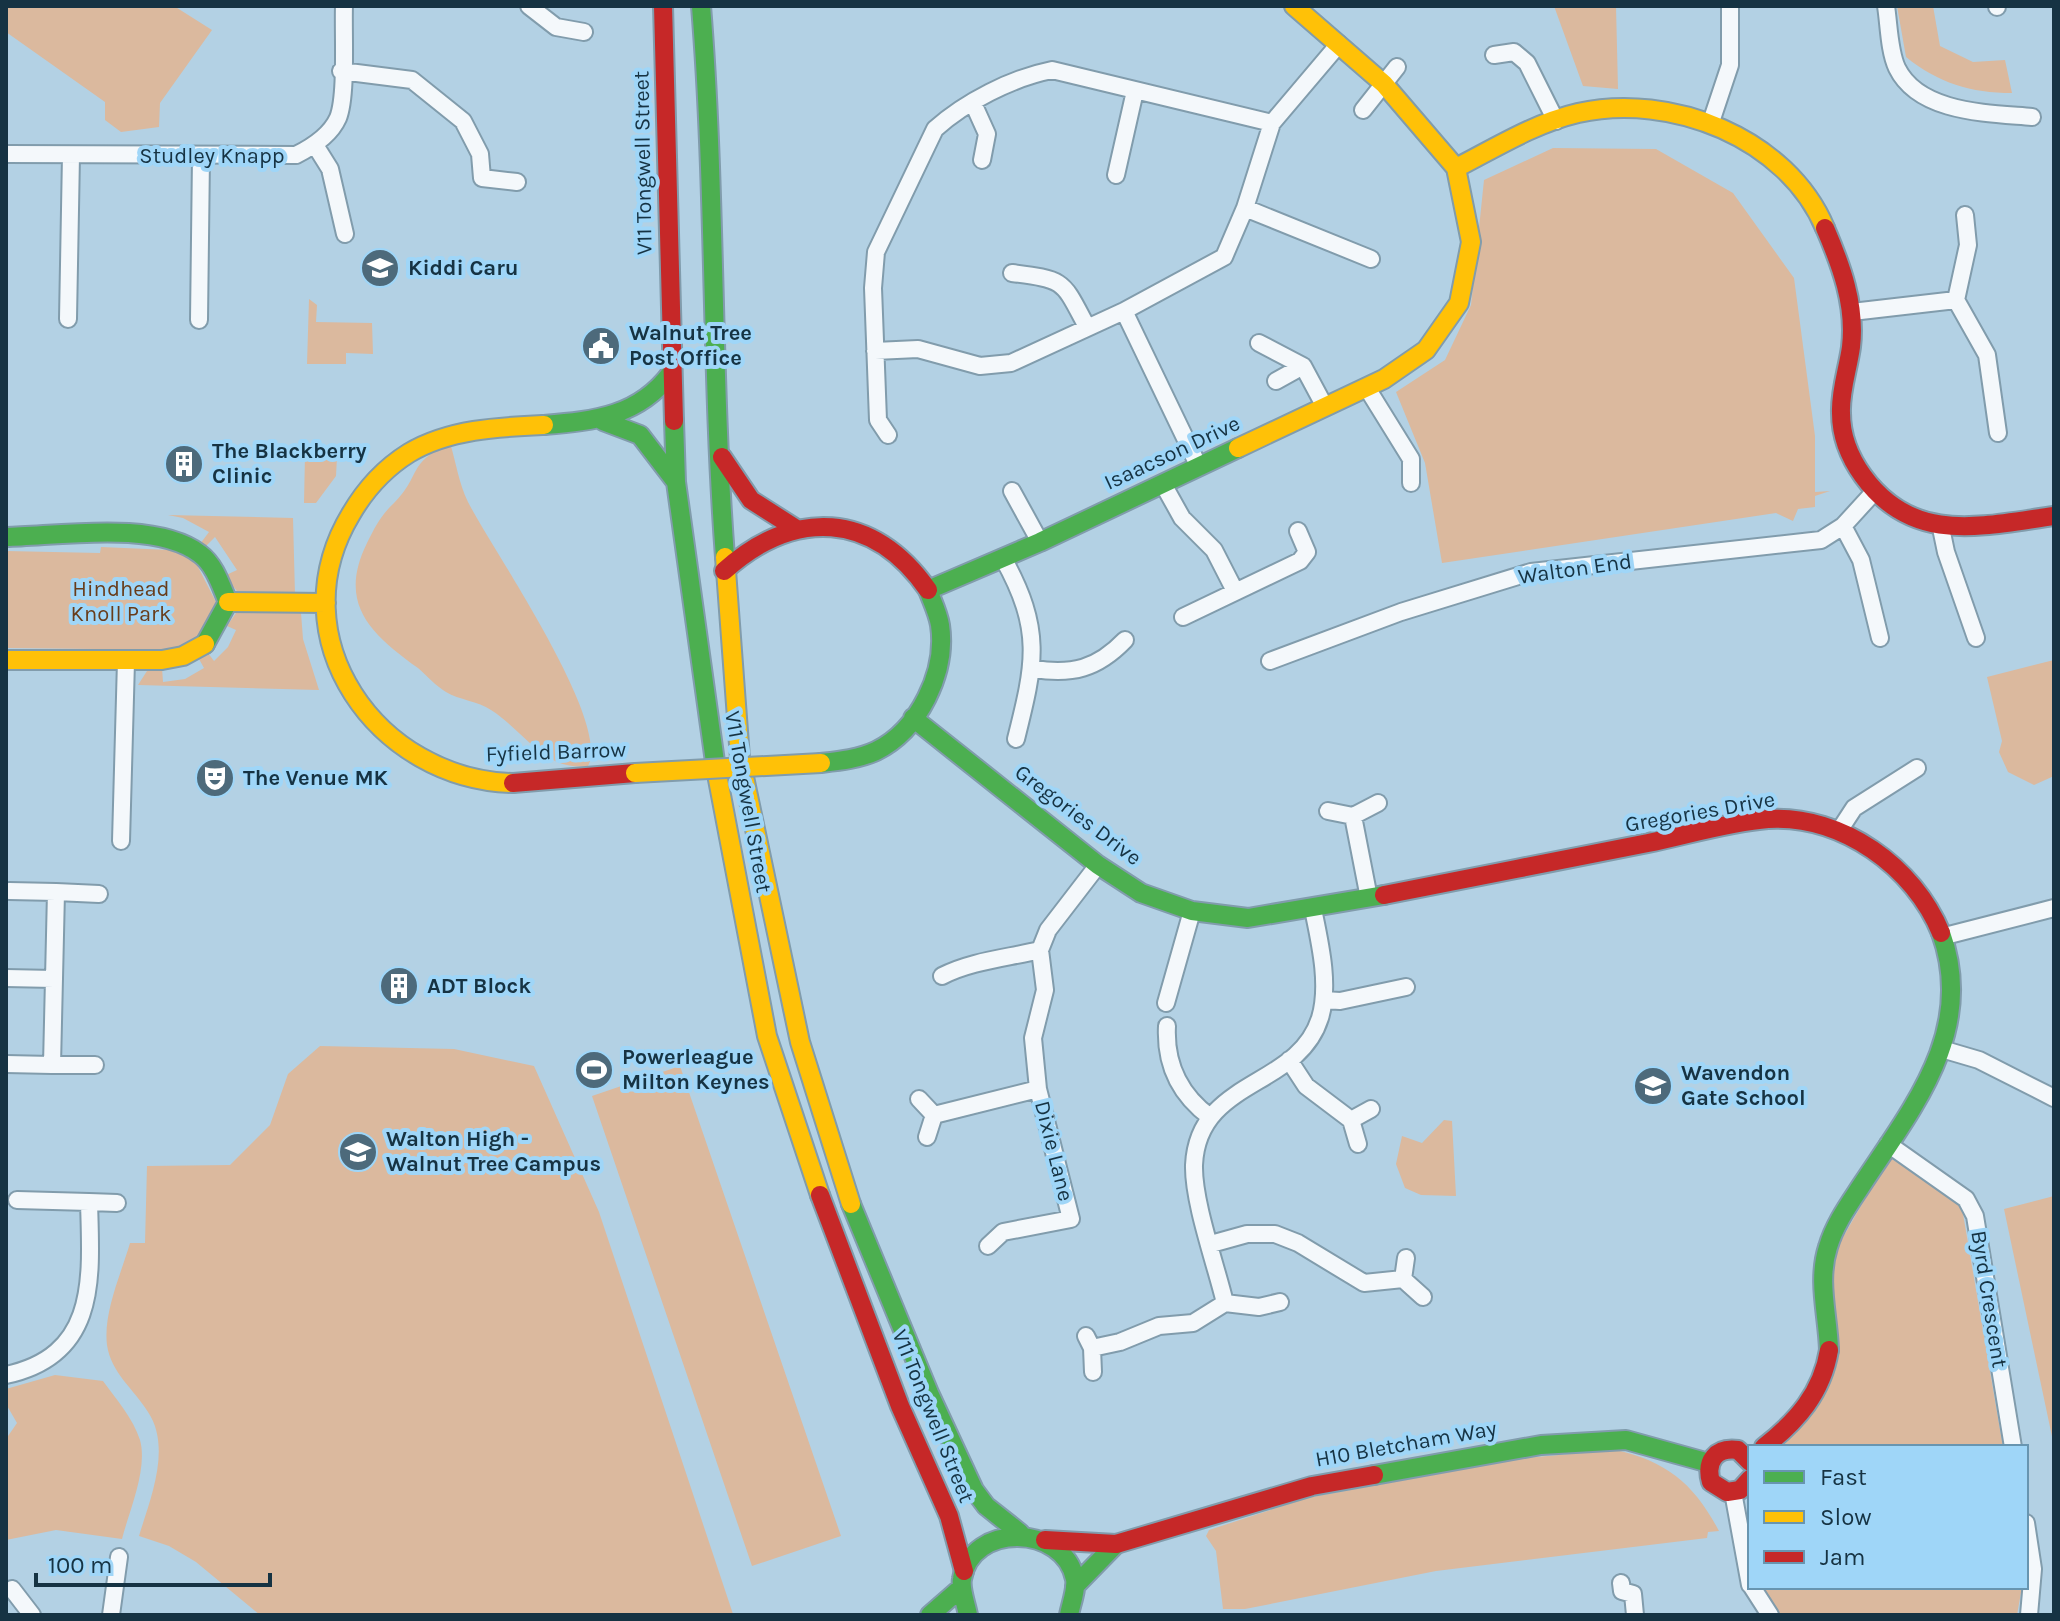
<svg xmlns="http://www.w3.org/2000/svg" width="2060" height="1621" viewBox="0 0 2060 1621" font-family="Karla,sans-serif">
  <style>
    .green { fill: #dbb99e }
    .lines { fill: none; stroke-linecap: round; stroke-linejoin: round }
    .street-casing { stroke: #819cac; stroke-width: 20 }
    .fast-casing { stroke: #819cac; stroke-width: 22 }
    .slow-casing { stroke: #819cac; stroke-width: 22 }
    .jam-casing { stroke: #819cac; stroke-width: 22 }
    .street { stroke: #f4f8fb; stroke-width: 16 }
    .fast { stroke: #4caf50; stroke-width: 18 }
    .slow { stroke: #ffc107; stroke-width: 18 }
    .jam { stroke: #c62828; stroke-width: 18 }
    .slow-bridge-casing { stroke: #819cac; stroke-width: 22; stroke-linecap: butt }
    .slow-bridge { stroke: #ffc107; stroke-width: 18 }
    .labels { text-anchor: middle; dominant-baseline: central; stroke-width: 8; stroke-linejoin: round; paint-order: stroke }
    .street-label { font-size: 22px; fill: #163343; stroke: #9fd6f8 }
    .poi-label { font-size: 22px; font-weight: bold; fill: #163343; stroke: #9fd6f8; text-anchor: start }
    .park-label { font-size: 22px; fill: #683c1a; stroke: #9fd6f8 }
  </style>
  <rect width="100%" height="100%" fill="#b3d1e4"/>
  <path class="green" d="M6 6H174L212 30 160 103 159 127 121 132 105 120V102L6 32Z
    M1554 6H1616L1618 89 1583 86Z
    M1897 6H1933L1940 46 1973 62 2005 60 2012 93C1971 93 1938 83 1906 57Z
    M1553 148 1656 149 1733 193 1794 278 1815 436V492L1830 491 1815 496V507L1798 509 1793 521 1776 513 1442 563 1425 463 1396 392 1445 360 1471 305 1484 180Z
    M309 299 317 305 316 322 372 323 373 354 346 353V364H307Z
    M450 443C456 462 459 484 468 502 492 549 612 722 588 766 545 772 524 731 491 710 478 701 459 700 446 692 436 686 427 676 418 668 371 634 337 604 367 543 375 527 381 515 394 503 422 475 406 464 450 443Z
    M305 455 337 457 336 476 316 503H304Z
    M168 515 293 518 295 595 237 591 224 576 237 570 215 537 205 547 200 544 209 532 183 518Z
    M101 547 170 550 195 561 216 602 210 627 185 648 96 654V649L6 648V551L100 553Z
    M236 613H301L303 639 319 690 138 685 147 671 162 668 163 682 185 679 204 668 199 659 208 653 214 661 228 647 236 630 227 626Z
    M2054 660V776L2034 785 2008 772 1999 752 2002 741 1987 677Z
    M320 1046 454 1049 534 1066 599 1212 733 1614 260 1615 196 1562 169 1546 139 1536C150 1499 172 1448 148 1412 134 1389 111 1373 107 1345 103 1313 121 1274 130 1243H145L147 1166 230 1165 270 1125 288 1074Z
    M680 1066 841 1536 752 1566 592 1096Z
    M1444 1120 1452 1121 1456 1196 1421 1195 1405 1188 1396 1164 1402 1136 1422 1143Z
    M1889 1157 1953 1198 1962 1208 2003 1447H1779L1819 1392 1827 1265Z
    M2054 1196V1446L2004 1209Z
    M55 1375 103 1381C116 1399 133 1418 140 1440 148 1469 129 1511 122 1539L56 1530 6 1540V1439L17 1423 6 1404V1389Z
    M1616 1450C1668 1462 1694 1484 1719 1531L1708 1532 1707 1538 1436 1571 1245 1609H1223L1216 1551 1206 1536 1209 1530 1307 1498 1525 1458Z
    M1761 1587H2022L2017 1615H1779Z"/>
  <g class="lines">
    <defs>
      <path id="street" d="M529 6 556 27 584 32
        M1886 6C1889 25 1889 51 1897 68 1919 113 1987 113 2032 117
        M1997 6V7
        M1494 55 1514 52 1527 63 1556 121
        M341 71 412 80 463 121 480 154 482 178 517 182
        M973 103 987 134 982 160
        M1363 110 1397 67
        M1711 122 1730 65V6
        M315 145 330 169 345 234
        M6 154 296 155C312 147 330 136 338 118 347 96 343 33 344 6
        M1116 175 1135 91
        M1245 208 1371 259
        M1965 215 1968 245 1956 300 1987 355 1998 433
        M1012 273C1066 280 1062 280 1087 327
        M1124 311 1199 467
        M1852 312 1956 300
        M68 319 71 155
        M199 320 201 157
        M1259 343 1303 366
        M875 351 918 349 980 366 1011 363 1124 311 1224 257 1245 208 1272 123 1339 44
        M1303 366 1325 407
        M1276 381 1303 366
        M1367 388 1411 459V483
        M888 435 878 420 873 288 876 252 935 129C965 102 1012 78 1052 70L1272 123
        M1163 484 1182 518 1214 550 1235 591
        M1012 491 1040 542
        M1843 526 1861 560 1880 638
        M1941 528 1946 552 1976 638
        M1003 558C1043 630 1035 663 1016 739
        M1183 617 1300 561 1307 552 1298 531
        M1270 661 1401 612 1531 572 1821 540 1843 526 1875 491
        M1034 669C1072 675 1097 669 1125 640
        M1328 811 1353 816 1369 898
        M1353 816 1378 803
        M1839 831 1854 808 1917 768
        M121 841 126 661
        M9 891 56 892
        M1945 936 2054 908
        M942 976C971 961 1007 958 1040 950
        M6 978 54 979
        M1324 1000 1340 1001 1406 987
        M1166 1003 1192 911
        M1167 1026C1165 1064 1179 1094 1210 1117
        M1945 1050 1979 1060 2054 1098
        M1289 1060 1306 1086 1351 1120 1358 1144
        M6 1064 52 1065
        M95 1065H52L56 892 99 894
        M919 1099 934 1115
        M934 1115 1038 1089
        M1351 1120 1371 1109
        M927 1137 934 1115
        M1888 1144 1966 1199 1975 1216 2013 1447
        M89 1202 117 1203
        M1211 1244 1247 1234H1275L1298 1243 1364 1283 1403 1279
        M988 1246 1003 1232 1071 1219 1038 1089 1033 1038 1045 990 1040 950 1048 930 1098 865
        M1403 1279 1423 1297
        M1403 1279 1406 1258
        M1225 1303C1216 1265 1193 1202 1194 1165 1198 1078 1298 1089 1320 1018 1330 985 1320 943 1313 909
        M1086 1336 1092 1348 1093 1372
        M1092 1348 1120 1342 1159 1326 1193 1323 1225 1303 1259 1307 1280 1302
        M6 1375C99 1355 91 1277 89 1202L17 1200
        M1733 1492 1750 1585
        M2026 1523 2033 1569 2029 1615
        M1621 1583 1622 1591 1633 1594 1635 1615
        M1752 1587 1770 1615
        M12 1589 32 1615
        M111 1615 119 1557"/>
      <path id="fast" d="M701 6C716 189 711 373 725 557
        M603 421 640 435 676 482
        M674 421 676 482 716 769
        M544 425C595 421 639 416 671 373
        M6 537C59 536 156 520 200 554 215 565 221 586 228 602L205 644
        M913 718 1098 865 1141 893 1192 911 1248 918 1384 895
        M821 763C839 761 859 759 876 751 919 730 947 672 940 625 938 613 932 601 928 590L1040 542 1238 448
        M851 1204 929 1393 974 1490 986 1506 1020 1533
        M1829 1350C1828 1315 1817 1281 1828 1247 1835 1223 1850 1203 1863 1183 1914 1106 1976 1030 1941 933
        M1374 1475 1541 1445 1626 1440 1709 1463
        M1075 1586 1116 1544
        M930 1615 961 1588
        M968 1615C966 1604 960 1589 962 1579 971 1522 1064 1524 1075 1579 1077 1589 1071 1604 1069 1615"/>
      <path id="slow" d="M1456 168C1495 148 1535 123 1578 113 1671 92 1787 138 1825 228
        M1238 448 1384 379 1426 350 1459 303 1471 242 1456 168 1384 84 1294 6
        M725 557 740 758 800 1042 851 1204
        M228 602 326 603
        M6 660H162L183 656 205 644
        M716 769 767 1036 820 1195
        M513 783C378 780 276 638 351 514 365 490 385 468 409 453 449 429 499 427 544 425"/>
      <path id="jam" d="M663 6 674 421
        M1825 228C1841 265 1856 305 1851 347 1848 369 1840 391 1841 413 1841 436 1850 458 1863 476 1913 545 1981 526 2054 516
        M722 457 751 500 795 528
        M724 571C794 508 873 511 928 590
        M513 783 635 773
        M1384 895C1472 878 1560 860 1648 843 1687 835 1729 822 1768 819 1843 815 1914 867 1941 933
        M820 1195 900 1406 949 1516 964 1571
        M1764 1447C1797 1421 1822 1393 1829 1350
        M1750 1462 1738 1450C1716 1447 1705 1461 1711 1482L1727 1492 1740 1490 1750 1479
        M1045 1540 1116 1544 1312 1486 1374 1475"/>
    </defs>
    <use href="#street" class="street-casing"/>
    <use href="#fast" class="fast-casing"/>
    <use href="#slow" class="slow-casing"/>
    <use href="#jam" class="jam-casing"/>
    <use href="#street" class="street"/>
    <use href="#fast" class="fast"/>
    <use href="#slow" class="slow"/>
    <use href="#jam" class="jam"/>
    <defs>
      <path id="slow-bridge" d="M635 773 821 763"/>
    </defs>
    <use href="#slow-bridge" class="slow-bridge-casing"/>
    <use href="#slow-bridge" class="slow-bridge"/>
  </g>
  <defs>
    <symbol id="school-disc" viewBox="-11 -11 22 22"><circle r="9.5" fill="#4d6a7b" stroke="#9fd6f8"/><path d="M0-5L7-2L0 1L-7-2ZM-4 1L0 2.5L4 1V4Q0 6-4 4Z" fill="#fff"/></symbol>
    <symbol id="civic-disc" viewBox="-11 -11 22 22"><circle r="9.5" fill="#4d6a7b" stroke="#9fd6f8"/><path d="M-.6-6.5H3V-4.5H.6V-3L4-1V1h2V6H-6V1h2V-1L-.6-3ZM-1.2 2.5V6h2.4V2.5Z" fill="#fff"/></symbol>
    <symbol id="building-disc" viewBox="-11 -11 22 22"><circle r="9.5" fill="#4d6a7b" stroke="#9fd6f8"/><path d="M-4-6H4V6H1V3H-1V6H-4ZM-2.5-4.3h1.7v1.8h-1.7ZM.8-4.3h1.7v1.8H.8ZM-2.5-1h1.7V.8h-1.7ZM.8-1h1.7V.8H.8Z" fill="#fff"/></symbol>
    <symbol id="theatre-disc" viewBox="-11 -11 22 22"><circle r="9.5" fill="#4d6a7b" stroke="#9fd6f8"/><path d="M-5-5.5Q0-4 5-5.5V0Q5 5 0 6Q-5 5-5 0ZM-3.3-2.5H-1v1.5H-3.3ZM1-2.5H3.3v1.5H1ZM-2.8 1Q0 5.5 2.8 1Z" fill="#fff"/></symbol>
    <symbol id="stadium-disc" viewBox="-11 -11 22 22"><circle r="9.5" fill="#4d6a7b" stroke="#9fd6f8"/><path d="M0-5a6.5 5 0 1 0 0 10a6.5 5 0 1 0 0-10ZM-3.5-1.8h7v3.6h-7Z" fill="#fff"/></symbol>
  </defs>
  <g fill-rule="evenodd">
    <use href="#school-disc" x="358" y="246" width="44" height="44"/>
    <use href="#civic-disc" x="579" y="324" width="44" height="44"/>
    <use href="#building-disc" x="162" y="442" width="44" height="44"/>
    <use href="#theatre-disc" x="193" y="756" width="44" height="44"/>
    <use href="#building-disc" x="377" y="964" width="44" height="44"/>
    <use href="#stadium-disc" x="572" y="1048" width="44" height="44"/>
    <use href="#school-disc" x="1631" y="1064" width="44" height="44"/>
    <use href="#school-disc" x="336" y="1130" width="44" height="44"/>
  </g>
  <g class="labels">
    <g class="street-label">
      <text x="212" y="156">Studley Knapp</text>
      <text transform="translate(643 163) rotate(-91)">V11 Tongwell Street</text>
      <text transform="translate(1172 453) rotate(-25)">Isaacson Drive</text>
      <text transform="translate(1575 569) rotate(-8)">Walton End</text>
      <text transform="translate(556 752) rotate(-2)">Fyfield Barrow</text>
      <text transform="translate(748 802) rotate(80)">V11 Tongwell Street</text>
      <text transform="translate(1700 812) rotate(-10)">Gregories Drive</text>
      <text transform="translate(1078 815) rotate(37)">Gregories Drive</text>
      <text transform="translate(1054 1151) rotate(76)">Dixie Lane</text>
      <text transform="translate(1989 1299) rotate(81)">Byrd Crescent</text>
      <text transform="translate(933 1416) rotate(68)">V11 Tongwell Street</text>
      <text transform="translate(1406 1444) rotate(-10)">H10 Bletcham Way</text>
    </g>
    <g class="poi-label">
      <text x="408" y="268">Kiddi Caru</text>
      <text x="629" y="333">Walnut Tree<tspan x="629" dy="25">Post Office</tspan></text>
      <text x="212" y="451">The Blackberry<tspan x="212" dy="25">Clinic</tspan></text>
      <text x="243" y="778">The Venue MK</text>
      <text x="427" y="986">ADT Block</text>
      <text x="622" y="1057">Powerleague<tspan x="622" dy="25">Milton Keynes</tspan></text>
      <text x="1681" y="1073">Wavendon<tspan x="1681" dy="25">Gate School</tspan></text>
      <text x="386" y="1139">Walton High -<tspan x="386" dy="25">Walnut Tree Campus</tspan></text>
    </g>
    <g class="park-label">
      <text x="121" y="589">Hindhead<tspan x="121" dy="25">Knoll Park</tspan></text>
    </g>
  </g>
  <rect width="2060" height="1621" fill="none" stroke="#163343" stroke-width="16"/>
  <rect x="1748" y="1445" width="280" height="144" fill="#9fd6f8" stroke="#6895b0" stroke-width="2"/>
  <rect x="1764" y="1471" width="40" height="12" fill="#4caf50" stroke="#6895b0" stroke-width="2"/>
  <text x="1820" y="1485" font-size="24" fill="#163343">Fast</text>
  <rect x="1764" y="1511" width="40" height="12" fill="#ffc107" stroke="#6895b0" stroke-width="2"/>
  <text x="1820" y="1525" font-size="24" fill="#163343">Slow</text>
  <rect x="1764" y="1551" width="40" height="12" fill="#c62828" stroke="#6895b0" stroke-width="2"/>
  <text x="1820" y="1565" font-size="24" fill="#163343">Jam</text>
  <path d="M36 1573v12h234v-12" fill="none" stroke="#163343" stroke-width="4"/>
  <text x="48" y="1573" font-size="24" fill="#163343" stroke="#9fd6f8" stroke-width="6" paint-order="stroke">100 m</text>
</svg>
